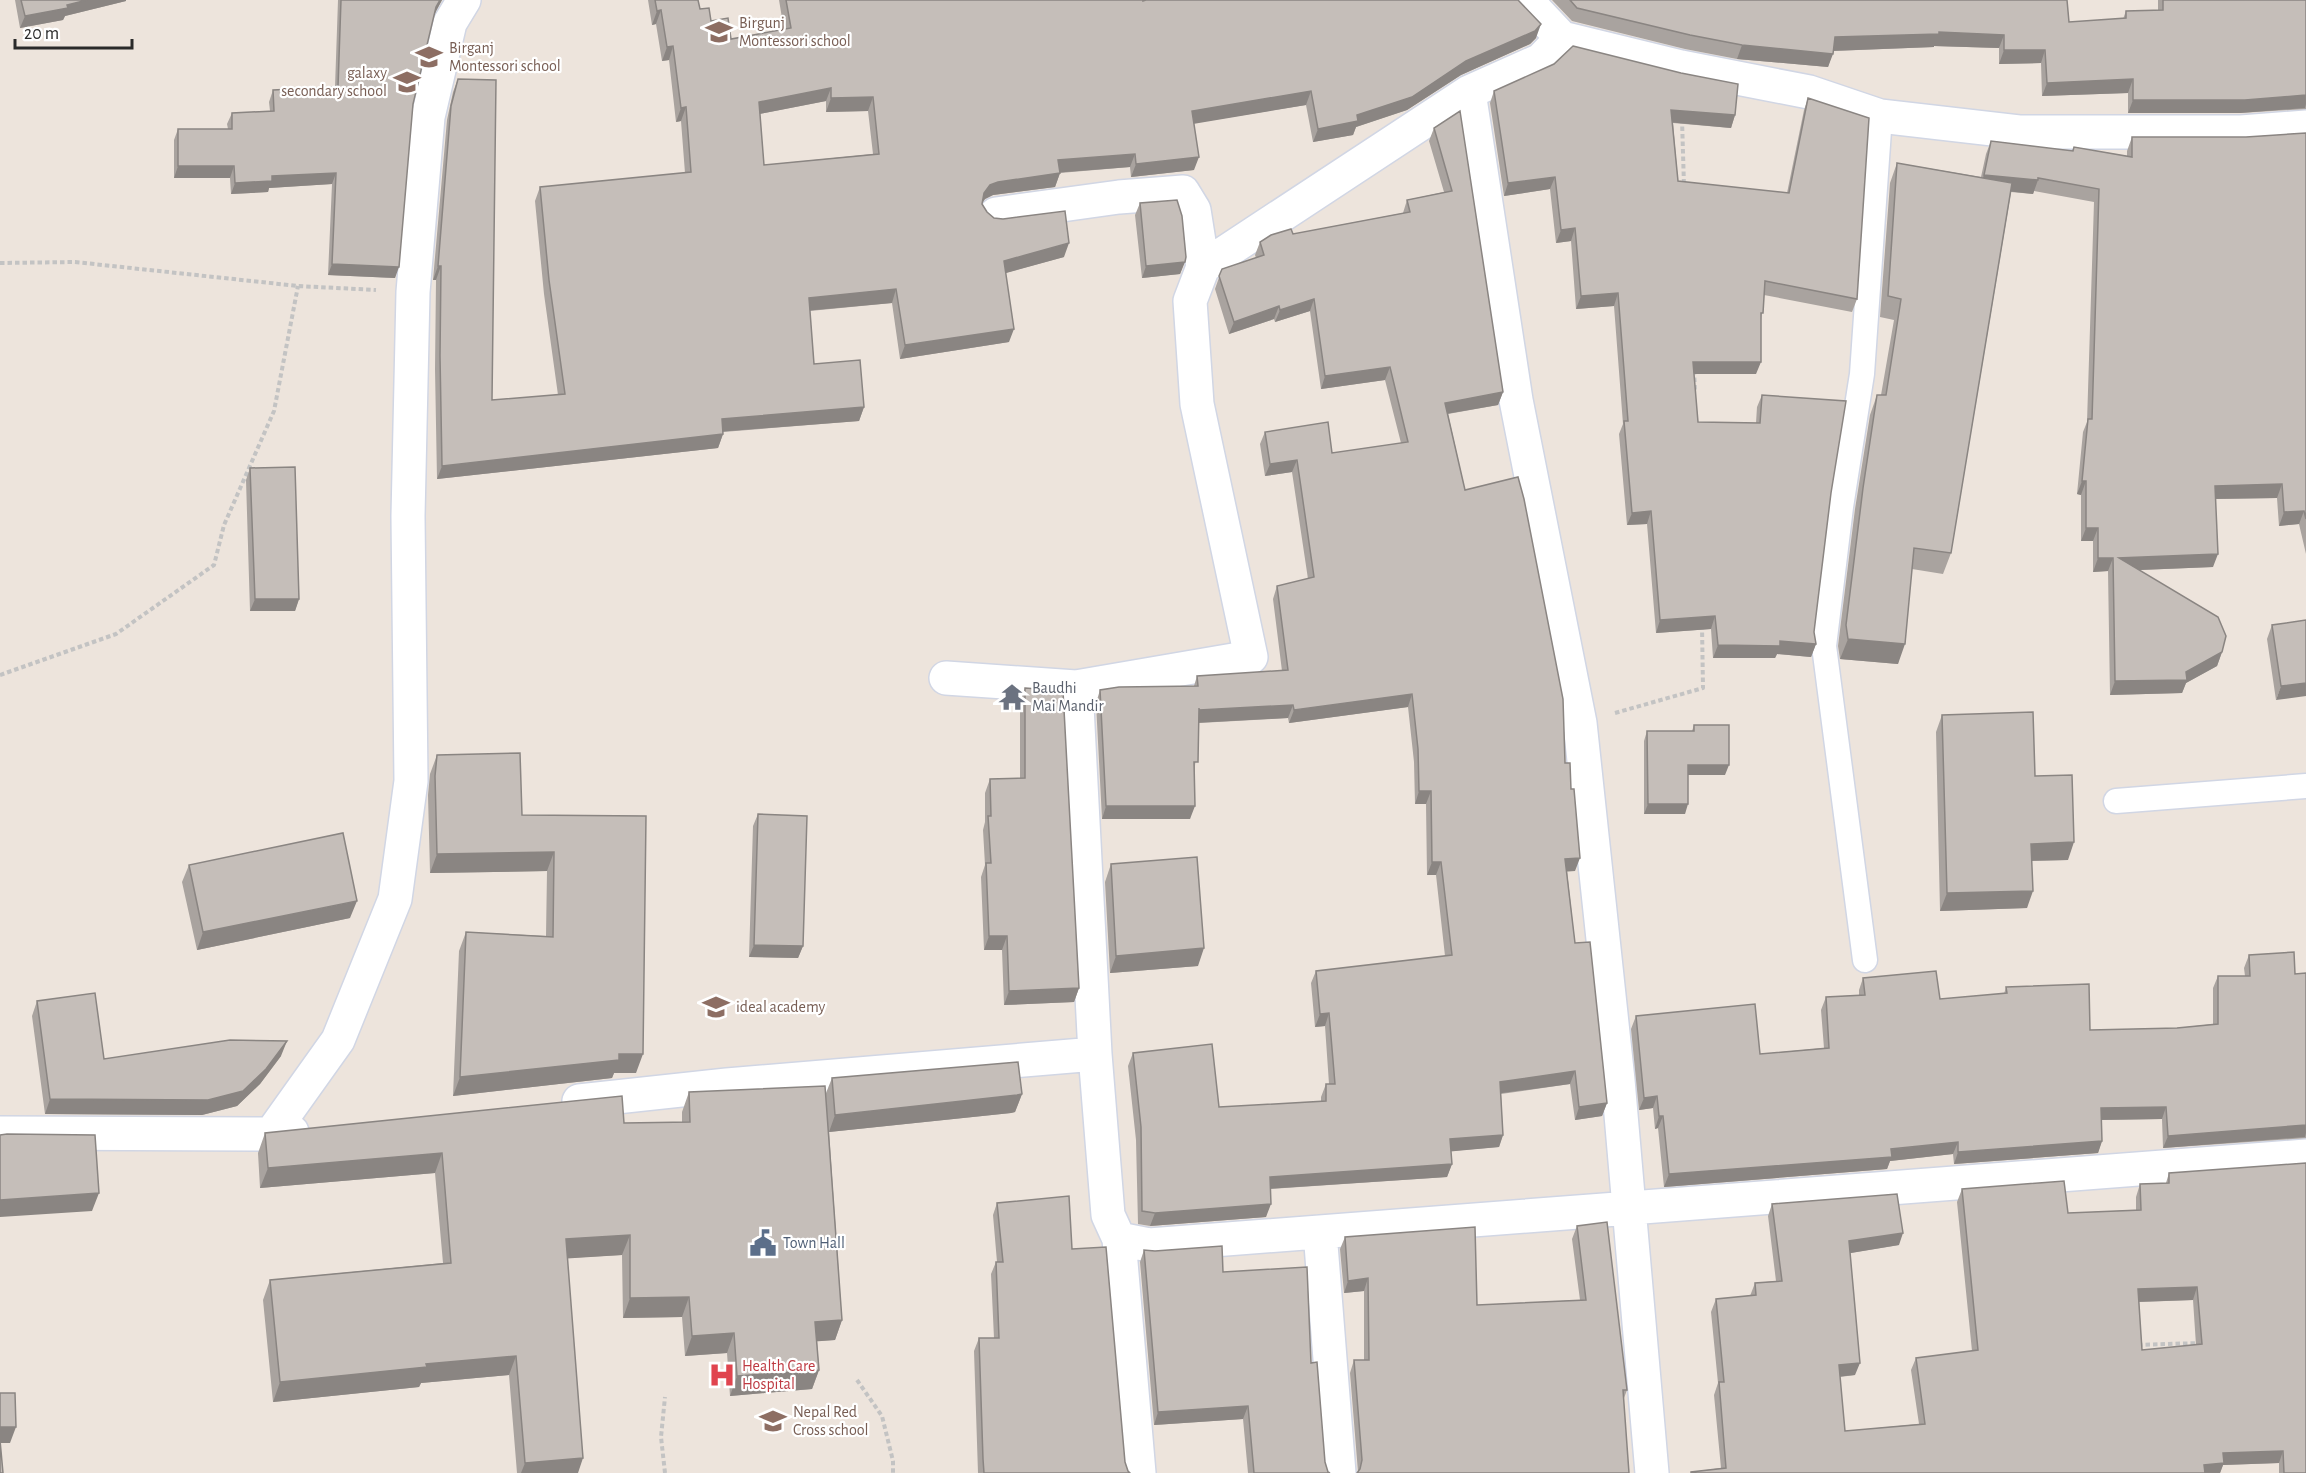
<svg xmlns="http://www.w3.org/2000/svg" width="2306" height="1473" viewBox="0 0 2306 1473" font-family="'Alegreya Sans',sans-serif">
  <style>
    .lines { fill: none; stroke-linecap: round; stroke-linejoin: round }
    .service-casing { stroke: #d1d6e4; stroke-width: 27 }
    .minor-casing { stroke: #d1d6e4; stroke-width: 36 }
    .path { stroke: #c3c3c3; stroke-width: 4; stroke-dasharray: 4.5 3; stroke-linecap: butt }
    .service { stroke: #fff; stroke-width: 24 }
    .minor { stroke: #fff; stroke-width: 33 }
    .wall { fill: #a9a39f; fill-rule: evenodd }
    .shaded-wall { fill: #8a8582 }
    .building { fill: #c5beb9; stroke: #8a8582; stroke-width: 1.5; fill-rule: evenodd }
    .labels { text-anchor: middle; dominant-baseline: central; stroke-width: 4.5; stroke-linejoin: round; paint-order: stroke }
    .education-label { font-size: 16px; fill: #785e54; stroke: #fff; text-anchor: start }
    .worship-label { font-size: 16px; fill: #5b616d; stroke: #fff; text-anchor: start }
    .service-label { font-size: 16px; fill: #4e5e75; stroke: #fff; text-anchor: start }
    .health-label { font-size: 16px; fill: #be3a42; stroke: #fff; text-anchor: start }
  </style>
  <rect width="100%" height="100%" fill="#ede4dc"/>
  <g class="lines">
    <defs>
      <path id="service" d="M2116 801 2306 786
        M1865 960 1824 646 1841 507 1862 374 1880 116"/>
      <path id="minor" d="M1526 0 1562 38 1681 67 1809 92 1880 116 2019 132H2241L2306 127
        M1469 92 1516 400 1580 723 1618 1080 1652 1473
        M996 214 1119 197 1183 192 1194 210 1203 267
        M946 678 1076 687 1251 657 1197 404 1190 301 1203 267 1469 92 1541 60 1562 38
        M1076 687 1095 1054 1108 1215 1119 1239 1149 1245 2306 1156
        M579 1101 727 1085 1095 1054
        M0 1133 271 1134 292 1132
        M271 1134 338 1040 395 899 411 781 408 516 413 292 428 117 450 23 464 0
        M1320 1232 1339 1473
        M1119 1239 1139 1473"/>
    </defs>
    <use href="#service" class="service-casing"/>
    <use href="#minor" class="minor-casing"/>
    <path class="path" d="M1682 119 1684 186
      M0 263 75 262 298 286 376 290
      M1694 370 1695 390
      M0 675 116 634 214 565 224 525 274 411 298 286
      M1615 713 1703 688 1702 625
      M2138 1345 2199 1343
      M857 1380 882 1416 893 1461V1473
      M665 1473 661 1437 665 1397"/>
    <use href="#service" class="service"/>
    <use href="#minor" class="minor"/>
  </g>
  <path class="wall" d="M15 0H126V1L65 16 63 20 20 28Z
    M338 0H442L434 14 413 104 395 278 328 275 332 184 269 188 268 192 231 194 230 178H174V140L178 129H228L227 124 232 113 270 111 269 102 273 90 335 87Z
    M648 0H698L700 9 731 39 784 30 779 0H1143V1L1536 38 1530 44 1461 75 1407 110 1356 127 1353 135 1313 142 1306 105 1194 123V170L1131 177 1130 167 1060 173 1055 187 993 195 985 199 982 204 987 212 994 218 1064 257 1005 273 1009 342 900 359 892 303 810 311 814 364 864 407 859 421 723 432V434L718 448 437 479 435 369 436 280H433L447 120 453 92 458 79 492 400 558 395 544 294 535 201 540 187 685 173 681 121 676 122 669 60 662 61 656 24 652 25ZM826 101V112L868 111 873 154 764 165 760 114Z
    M1552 0H2067L2069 22 2123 19 2126 11 2158 10V0H2306V109L2240 113H2128V93L2042 96 2041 63 1999 64V48L1934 46V47L1833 51 1828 67 1737 59 1685 49 1572 21Z
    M1494 91 1735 115 1731 128 1673 123 1678 181 1787 193 1804 110 1808 98 1857 299 1852 312 1764 295 1761 320 1756 374H1694L1698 422 1756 423 1757 407 1762 395 1831 493 1814 632 1816 644 1811 657 1777 654 1775 658H1713L1711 629 1656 633 1647 524 1627 525 1619 434 1623 424 1614 306 1576 309 1571 241 1556 243 1550 189 1504 196 1490 103Z
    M1460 111 1503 392 1498 405 1448 414 1465 490 1565 763 1571 789 1575 871H1567L1575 943 1607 1103 1602 1116 1575 1120 1570 1084 1501 1094 1503 1135 1499 1147 1451 1151 1452 1164 1447 1177 1270 1189 1266 1217 1150 1226 1138 1224 1136 1140 1128 1066 1133 1053 1219 1107 1321 1102V1097L1326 1084H1329L1325 1026 1315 1027 1311 983 1316 971 1445 956 1436 875H1427L1426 804H1415L1414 762 1408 707 1289 723 1288 718 1199 723 1190 819H1102L1096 703 1100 690 1194 686 1197 676 1282 671 1273 599 1277 586 1308 579 1292 472 1265 476 1260 444 1265 432 1332 453 1401 443 1385 380 1321 389 1310 311 1275 322 1274 319 1229 334 1215 289 1222 269 1256 258 1255 255 1260 242 1293 234 1403 213 1407 200 1444 192 1429 141 1434 128Z
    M2306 133V554L2299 524 2279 526 2277 498 2216 499 2213 567 2140 570 2222 652 2217 666 2186 683 2182 693 2110 695 2108 571 2093 572V541H2081V495L2077 494 2083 432 2087 422 2094 202 2034 191 2033 194 2011 192 1951 553 1943 574 1912 569 1898 664 1840 659 1838 646 1855 509 1870 415 1877 395H1881L1894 320 1880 317 1890 183 1897 163 1981 177 1986 154 1991 141 2072 151 2074 147 2127 156V151L2132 137H2246Z
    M1140 203 1186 257 1180 274 1142 278 1135 215Z
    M250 468 299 599 295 611H250L246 480Z
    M2306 620 2276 700 2267 639 2272 625Z
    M1025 688 1079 988 1074 1002 1004 1005 1002 950H984L981 877 985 865 983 830 985 822V793L990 779 1020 778V702Z
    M1942 715 2035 776 2068 860 2032 861 2027 908 1940 911 1936 732Z
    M1694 725 1725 775H1688L1685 814H1644V741L1647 731H1692Z
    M437 755 522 815 646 816 636 1073H614L612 1078 453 1096 459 951 466 932 546 936 547 871 430 873 428 795 430 774Z
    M758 814 803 946 798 958 749 957 753 826Z
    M1111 864 1198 966 1110 973 1105 882Z
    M189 865 350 918 197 950 182 882Z
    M2249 955 2295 974 2306 973V1138L2163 1148 2162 1119 2101 1120 2102 1141 2098 1153 1954 1164 1953 1154 1890 1161 1887 1169 1664 1187 1658 1128 1655 1129 1653 1108 1639 1110 1631 1029 1636 1016 1760 1054 1824 1048 1821 1010 1826 997 1859 995V990L1863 978 1940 999 2004 994 2006 987 2090 1030 2177 1028 2213 1024V988L2218 976H2245L2244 968Z
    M37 1001 104 1059 281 1056 260 1084 237 1106 202 1115 45 1114 32 1016Z
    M832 1078 1022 1094 1015 1112 1011 1113 829 1132 842 1320 835 1340 817 1341 819 1370 812 1389 730 1396 727 1353 685 1356 682 1317 623 1318 622 1255 567 1258 578 1473H517L509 1375 421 1383 419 1387 273 1402 263 1300 270 1280 443 1263 435 1173 260 1188 258 1153 265 1133 682 1122V1112L689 1092 826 1093Z
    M2169 1173 2306 1473H2279V1463L2223 1465 2220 1473H1691V1472L1721 1468 1714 1395 1718 1383 1711 1312 1716 1299 1750 1296 1755 1283 1776 1281 1768 1216 1772 1204 1899 1245 1850 1253 1855 1375 1840 1377 1845 1431 1919 1424 1911 1370 1916 1358 1972 1351 1957 1202 1962 1189 2068 1213 2136 1210V1197L2140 1184 2166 1183ZM2193 1300 2196 1345 2142 1350 2139 1302Z
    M997 1203 1072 1249 1125 1462 1128 1471 1130 1473H978L974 1351 979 1338H994L991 1274 996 1262H997L993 1215Z
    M1577 1226 1627 1390 1624 1398 1358 1472 1350 1373 1354 1360H1364V1291L1344 1293 1340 1249 1345 1237 1477 1305 1580 1300 1572 1239Z
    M1144 1250 1223 1272 1311 1363 1325 1462 1328 1472 1330 1473H1248L1243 1419 1154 1425 1140 1262Z"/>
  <path class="shaded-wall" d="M87 0H126V1L65 16 63 20 20 28 25 16Z
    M440 0H442L432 19 436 7Z
    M661 10 656 24 652 25 657 11Z
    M1541 24 1536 38 1530 44 1461 75 1407 110 1356 127 1353 135 1313 142 1318 129 1357 115Z
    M1939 32 2004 35 1999 48 1934 46V47L1830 51 1835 37Z
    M1742 45 1833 54 1828 67 1737 59Z
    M673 46 669 60 662 61 667 47Z
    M2004 50H2045L2041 63 1999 64Z
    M2133 79 2128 93 2042 96 2047 83Z
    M831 88 826 101 754 115 759 102Z
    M1311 91 1306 105 1187 125 1192 111Z
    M2306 95V104L2305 108 2240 113H2128L2133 100Z
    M873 97 868 111 826 112 831 98Z
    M686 107 681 121 676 122 681 108Z
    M1671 110 1735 115 1731 128 1667 122Z
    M1135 154 1130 167 1053 173 1058 160Z
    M1199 157 1194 170 1131 177 1136 164Z
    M178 166H234L230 178H174Z
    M336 173 332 184 269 188 268 192 231 194 235 183 272 176Z
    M1060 173 1055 187 993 195 985 199 979 206 984 193 990 185 998 182Z
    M1984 175 2038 180 2033 194 1979 188Z
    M1555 177 1550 189 1504 196 1508 183Z
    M1575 228 1571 241 1556 243 1561 230Z
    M1069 243 1064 257 999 275 1004 261Z
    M1185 262 1180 274 1142 278 1146 266Z
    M332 264 399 267 395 278 328 275Z
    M438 266H441L436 280H433Z
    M896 289 892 303 804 311 809 298Z
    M1618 293 1614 306 1576 309 1581 296Z
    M1314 299 1310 311 1275 322 1280 310Z
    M1279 306 1274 319 1229 334 1234 322Z
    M1014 329 1009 342 900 359 905 345Z
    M1693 362H1761L1756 374H1688Z
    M1390 367 1385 380 1321 389 1325 376Z
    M1503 392 1498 405 1440 415 1445 403Z
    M864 407 859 421 717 432 722 419Z
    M723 434 718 448 437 479 442 466Z
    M1297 460 1292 472 1265 476 1270 464Z
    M2082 481H2086L2081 495 2077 494Z
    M2282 484 2277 498 2210 499 2215 486Z
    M1651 511 1647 524 1627 525 1632 513Z
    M2304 511 2299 524 2279 526 2284 512Z
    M2086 528H2098L2093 541H2081Z
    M2218 554 2213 567 2114 571 2119 558Z
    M2098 558H2113L2108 571 2093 572Z
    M255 599H299L295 611H250Z
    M1715 616 1711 629 1656 633 1660 620Z
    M1848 639 1905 644 1898 664 1840 659Z
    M1780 641 1816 644 1811 657 1777 654 1775 658H1713L1718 645Z
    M2222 652 2217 666 2186 683 2182 693 2110 695 2115 681 2186 672Z
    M2306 683V696L2276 700 2281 686Z
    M1412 694 1408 707 1289 723 1294 710Z
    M1293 705 1288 718 1194 723 1199 710Z
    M1688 765H1729L1725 775H1684Z
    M1419 791H1431L1426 804H1415Z
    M1648 804H1688L1685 814H1644Z
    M1106 806H1195L1190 819H1102Z
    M2074 842 2068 860 2025 861 2031 844Z
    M554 852 547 871 430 873 437 854Z
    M1580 858 1575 871 1561 872 1565 859Z
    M1432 862H1441L1436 875H1427Z
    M2033 891 2027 908 1940 911 1947 893Z
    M357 901 350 918 197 950 203 932Z
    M989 936H1007L1002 950H984Z
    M754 945 803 946 798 958 749 957Z
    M1204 948 1198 966 1110 973 1116 956Z
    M1079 988 1074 1002 1004 1005 1009 991Z
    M1329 1013 1325 1026 1315 1027 1320 1014Z
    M287 1041 281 1056 260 1084 237 1106 202 1115 45 1114 50 1099Z
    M619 1054H643L636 1073H614L612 1078 453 1096 460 1077Z
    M1575 1071 1570 1084 1495 1094 1500 1082Z
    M1022 1094 1015 1112 1011 1113 829 1132 835 1115Z
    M1657 1096 1653 1108 1639 1110 1644 1098Z
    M1607 1103 1602 1116 1575 1120 1579 1107Z
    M2166 1107 2162 1119 2096 1120 2101 1108Z
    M1659 1116H1663L1658 1128 1655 1129Z
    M2306 1125V1133L2305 1137 2163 1148 2168 1136Z
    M1503 1135 1499 1147 1445 1152 1450 1139Z
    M2102 1141 2098 1153 1954 1164 1958 1152Z
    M1958 1142 1953 1154 1890 1161 1887 1169 1664 1187 1669 1174Z
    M442 1153 435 1173 260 1188 268 1168Z
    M1452 1164 1447 1177 1265 1189 1270 1177Z
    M99 1193 92 1211 0 1217V1200Z
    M1271 1204 1266 1217 1150 1226 1155 1213Z
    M1903 1233 1899 1245 1845 1254 1849 1241Z
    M630 1235 622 1255 559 1259 566 1239Z
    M1368 1278 1364 1291 1344 1293 1348 1281Z
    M2197 1287 2193 1300 2134 1302 2138 1289Z
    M689 1297 682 1317 623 1318 630 1298Z
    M842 1320 835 1340 808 1342 815 1322Z
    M734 1333 727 1353 685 1356 692 1336Z
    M516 1356 509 1375 421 1383 419 1387 273 1402 280 1382 426 1364Z
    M1860 1363 1855 1375 1835 1377 1839 1365Z
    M819 1370 812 1389 730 1396 737 1376Z
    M1248 1406 1243 1419 1154 1425 1158 1412Z
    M0 1427H16L10 1443H0Z
    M2283 1451 2279 1463 2223 1465 2220 1473H2201L2204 1465 2223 1453Z
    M583 1458 578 1473H521L525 1463Z"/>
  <path class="building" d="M21 0H87L67 5 68 8 25 16Z
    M341 0H440L436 7 413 104 399 267 332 264 336 173 272 176V181L235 183 234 166H178V129H232V113L274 111 273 90 338 87Z
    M655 0H698L700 9 709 8 711 21 728 18 731 39 791 28 786 0H1143V1L1146 0H1518L1541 24 1535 31 1466 61 1412 97 1357 115 1358 121 1318 129 1311 91 1192 111 1199 157 1136 164 1135 154 1058 160 1060 173 998 182 990 185 984 193 982 204 987 212 994 218 1003 219 1065 211 1069 243 1004 261 1014 329 905 345 896 289 809 298 814 364 860 360 864 407 722 419 723 434 442 466 440 356 441 266H438L451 106 458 79 496 80 492 400 565 394 549 280 540 187 691 172 686 107 681 108 673 46 667 47 661 10 657 11ZM831 88V98L873 97 879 154 764 165 759 102Z
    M1570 0H2067L2069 22 2126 18V11L2163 10V0H2306V95L2245 100H2133V79L2047 83 2045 50H2004V35L1939 32V34L1835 37 1833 54 1742 45 1690 35 1577 8Z
    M1573 46 1681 73 1738 84 1735 115 1671 110 1678 181 1789 193 1808 98 1869 118 1857 299 1765 281 1763 313H1761V362H1693L1698 422 1760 423 1762 395 1846 401 1831 493 1814 632 1816 644 1780 641V646L1718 645 1715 616 1660 620 1651 511 1632 513 1624 421H1628L1618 293 1581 296 1575 228 1561 230 1555 177 1508 183 1494 91 1554 64Z
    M1460 111 1503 392 1445 403 1465 490 1518 477 1524 499 1563 699 1565 763H1570L1571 789H1574L1580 858 1565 859 1575 943 1590 942 1607 1103 1579 1107 1575 1071 1500 1082 1503 1135 1450 1139 1452 1164 1270 1177 1271 1204 1155 1213 1142 1211 1141 1127 1133 1053 1212 1044 1219 1107 1326 1101V1084H1335L1329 1013 1320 1014 1316 971 1452 955 1441 862H1432L1431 791H1419L1418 749 1412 694 1294 710 1293 705 1199 710V708L1198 762H1194L1195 806H1106L1100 690 1119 687 1198 686 1197 676 1288 670 1277 586 1314 577 1297 460 1270 464 1265 432 1328 422 1332 453 1408 442 1390 367 1325 376 1314 299 1280 310 1279 306 1234 322 1219 276 1222 269 1264 255 1260 242 1271 235 1291 229 1293 234 1410 212 1407 200 1452 191 1434 128Z
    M2306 133V519L2304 511 2284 512 2282 484 2215 486 2218 554 2119 558 2218 617 2226 636 2222 652 2186 672 2187 680 2115 681 2113 558H2098V528H2086V481H2082L2088 419H2092L2099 189 2038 178V180L1984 175 1991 141 2073 151 2074 147 2132 157V137H2246Z
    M1897 163 2012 183 1951 553 1914 548 1905 644 1848 639 1846 625 1863 488 1877 395H1886L1901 299 1888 296Z
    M1177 200 1182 216 1186 257 1185 262 1146 266 1140 203Z
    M295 467 299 599H255L250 468Z
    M2306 620V683L2281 686 2272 625Z
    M1025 688 1063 691 1079 988 1009 991 1007 936H989L986 863H991L988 816H991L990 779 1025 778Z
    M2033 712 2035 776 2072 775 2074 842 2031 844 2033 891 1947 893 1942 715Z
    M1694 725H1729V765H1688V804H1648L1647 731H1694Z
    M520 753 522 815 646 816 643 1054H619V1060L460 1077 466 932 553 937 554 852 437 854 435 776 437 755Z
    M758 814 807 816 803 946 754 945Z
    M343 833 357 901 203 932 189 865Z
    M1197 857 1204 948 1116 956 1111 864Z
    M2294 952 2295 974 2306 973V1125L2168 1136 2166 1107 2101 1108 2102 1141 1958 1152V1142L1891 1149 1892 1157 1669 1174 1663 1116H1659L1657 1096 1644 1098 1636 1016 1755 1004 1760 1054 1829 1048 1826 997 1865 995 1863 978 1936 971 1940 999 2007 993 2006 987 2089 984 2090 1030 2177 1028 2218 1024V976H2250L2249 955Z
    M95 993 104 1059 230 1040 287 1041 266 1069 243 1091 208 1100 50 1099 37 1001Z
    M1018 1062 1022 1094 1017 1095 835 1115 832 1078Z
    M825 1086 842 1320 815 1322 819 1370 737 1376 734 1333 692 1336 689 1297 630 1298V1235L566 1239 583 1458 525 1463 516 1356 426 1364 427 1367 280 1382 270 1280 451 1263 442 1153 268 1168 265 1133 622 1096 624 1123 690 1122 689 1092Z
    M7 1134 95 1135 99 1193 0 1200V1135Z
    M2306 1163V1473H2284L2283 1451 2223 1453 2224 1463 2204 1465 2205 1473H1691V1472L1726 1468 1719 1382H1724L1716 1299 1756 1295 1755 1283 1782 1281 1772 1204 1897 1194 1903 1233 1849 1241 1860 1363 1839 1365 1845 1431 1925 1424 1916 1358 1978 1350 1962 1189 2064 1181 2068 1213 2141 1210 2140 1184 2169 1183V1173ZM2197 1287 2202 1344 2142 1350 2138 1289Z
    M1069 1196 1072 1249 1106 1247 1125 1462 1128 1471 1130 1473H984L983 1459 979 1338H999L996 1262H1003L997 1203Z
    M1607 1222 1627 1390H1623L1629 1473H1357L1360 1469 1362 1460 1354 1360H1369L1368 1278 1348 1281 1345 1237 1475 1227 1477 1305 1586 1300 1577 1226Z
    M1222 1246 1223 1272 1307 1267 1311 1363 1317 1362 1325 1462 1328 1472 1330 1473H1254L1248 1406 1158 1412 1144 1250 1155 1251Z
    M0 1393H15L16 1427H0Z
    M0 1440 3 1473H0Z"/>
  <defs>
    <symbol id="school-bare" viewBox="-9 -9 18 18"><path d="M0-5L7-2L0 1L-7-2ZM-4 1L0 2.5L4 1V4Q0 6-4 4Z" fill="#8d6e63" stroke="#fff" stroke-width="2.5" paint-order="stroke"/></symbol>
    <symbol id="temple-bare" viewBox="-9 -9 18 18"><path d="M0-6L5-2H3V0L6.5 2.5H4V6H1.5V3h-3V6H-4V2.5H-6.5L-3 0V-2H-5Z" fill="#6b7280" stroke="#fff" stroke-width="2.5" paint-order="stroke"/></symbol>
    <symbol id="civic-bare" viewBox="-9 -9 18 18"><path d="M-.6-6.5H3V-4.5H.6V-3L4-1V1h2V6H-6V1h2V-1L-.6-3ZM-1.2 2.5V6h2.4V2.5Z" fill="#5c6f8a" stroke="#fff" stroke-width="2.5" paint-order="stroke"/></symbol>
    <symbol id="hospital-bare" viewBox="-9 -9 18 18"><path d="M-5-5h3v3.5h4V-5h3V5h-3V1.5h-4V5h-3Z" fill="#e0444e" stroke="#fff" stroke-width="2.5" paint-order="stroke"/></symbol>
  </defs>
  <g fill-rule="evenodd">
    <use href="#school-bare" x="700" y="13" width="38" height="38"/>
    <use href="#school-bare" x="410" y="38" width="38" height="38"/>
    <use href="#school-bare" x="388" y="63" width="38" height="38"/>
    <use href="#temple-bare" x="993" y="678" width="38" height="38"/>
    <use href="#school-bare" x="697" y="988" width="38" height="38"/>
    <use href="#civic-bare" x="744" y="1224" width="38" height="38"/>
    <use href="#hospital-bare" x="703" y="1356" width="38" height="38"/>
    <use href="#school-bare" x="754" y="1402" width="38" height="38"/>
  </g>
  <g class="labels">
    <g class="education-label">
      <text x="739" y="23">Birgunj<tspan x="739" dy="18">Montessori school</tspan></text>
      <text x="449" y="48">Birganj<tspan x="449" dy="18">Montessori school</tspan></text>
      <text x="387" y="73" text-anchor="end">galaxy<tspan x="387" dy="18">secondary school</tspan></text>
      <text x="736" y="1007">ideal academy</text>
      <text x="793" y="1412">Nepal Red<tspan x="793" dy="18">Cross school</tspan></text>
    </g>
    <g class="worship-label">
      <text x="1032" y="688">Baudhi<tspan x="1032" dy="18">Mai Mandir</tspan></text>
    </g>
    <g class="service-label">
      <text x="783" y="1243">Town Hall</text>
    </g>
    <g class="health-label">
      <text x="742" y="1366">Health Care<tspan x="742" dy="18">Hospital</tspan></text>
    </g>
  </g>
  <path d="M15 39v9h117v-9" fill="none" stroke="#2a2a2a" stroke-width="3"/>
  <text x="24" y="39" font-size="18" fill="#2a2a2a" stroke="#ffffff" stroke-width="4.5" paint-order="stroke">20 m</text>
</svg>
